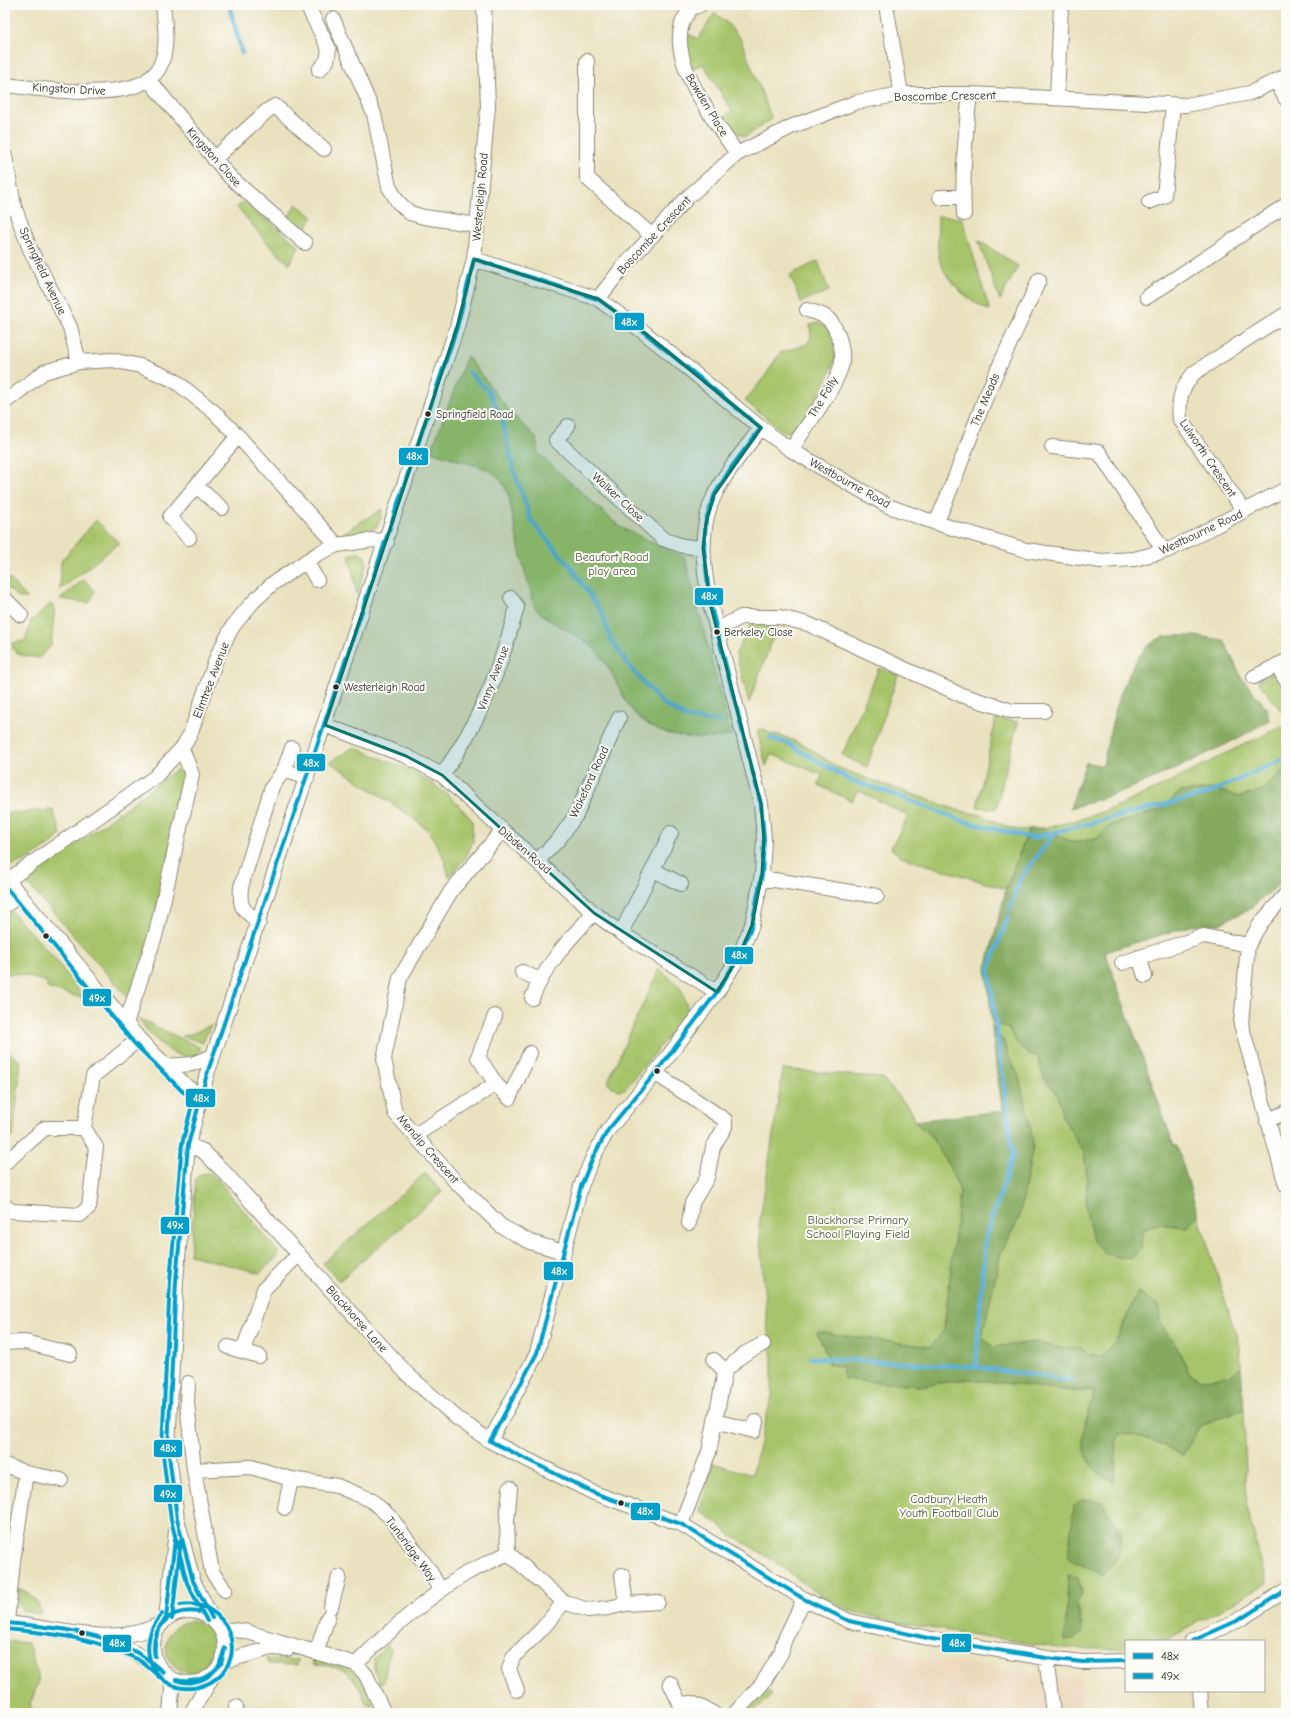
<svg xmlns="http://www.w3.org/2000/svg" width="1291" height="1718" viewBox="0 0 1291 1718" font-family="'Comic Neue',sans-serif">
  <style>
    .built { fill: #ecd7ba }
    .green { fill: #a7c46b; stroke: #69784b; fill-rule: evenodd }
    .forest { fill: #85aa5f; stroke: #586a45 }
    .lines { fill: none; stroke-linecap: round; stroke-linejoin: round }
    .stream { stroke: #5db1d9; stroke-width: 4.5 }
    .minor-casing { stroke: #8a8675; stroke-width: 16 }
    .minor { stroke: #fff; stroke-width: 14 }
    .bus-1-casing { stroke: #fdfcf7; stroke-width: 7 }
    .bus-2-casing { stroke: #fdfcf7; stroke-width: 7 }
    .bus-1 { stroke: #069fca; stroke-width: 4 }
    .bus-2 { stroke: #069fca; stroke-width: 4 }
    .marked { fill: #0f766e; fill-opacity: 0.2; stroke: #0f766e; stroke-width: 3; stroke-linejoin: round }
    .bus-dot { fill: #2b2b2b; stroke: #fdfcf7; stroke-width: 1.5 }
    .labels { text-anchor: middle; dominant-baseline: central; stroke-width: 4; stroke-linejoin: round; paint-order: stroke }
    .bus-label { font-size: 11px; fill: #2b2b2b; stroke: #fdfcf7; text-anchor: start }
    .street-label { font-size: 12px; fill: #2b2b2b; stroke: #fdfcf7 }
    .park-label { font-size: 12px; fill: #50593e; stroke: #fdfcf7 }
    .line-badge { stroke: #fdfcf7; stroke-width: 1.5 }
    .badge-label { font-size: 11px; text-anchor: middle; font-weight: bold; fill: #fff }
  </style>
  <rect width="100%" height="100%" fill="#fdfcf7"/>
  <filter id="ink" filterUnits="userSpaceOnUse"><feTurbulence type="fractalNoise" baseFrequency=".025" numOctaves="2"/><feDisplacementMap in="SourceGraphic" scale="8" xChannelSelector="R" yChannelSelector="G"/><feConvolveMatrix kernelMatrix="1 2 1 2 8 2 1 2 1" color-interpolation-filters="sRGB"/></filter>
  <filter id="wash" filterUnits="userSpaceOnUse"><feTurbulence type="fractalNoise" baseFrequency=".012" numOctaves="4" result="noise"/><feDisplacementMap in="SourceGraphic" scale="16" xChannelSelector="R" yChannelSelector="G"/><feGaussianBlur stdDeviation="0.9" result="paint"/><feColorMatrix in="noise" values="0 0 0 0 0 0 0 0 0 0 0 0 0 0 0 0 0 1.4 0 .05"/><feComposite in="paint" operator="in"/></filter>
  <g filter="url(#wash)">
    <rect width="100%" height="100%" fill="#e9e2bf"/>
    <path class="built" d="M865 1650 1080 1679 1086 1713H847Z"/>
    <path class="green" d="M715 13 726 22 740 38 772 119 745 137 730 130 723 118 732 111 703 64 692 69 686 49V33L698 39Z
      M245 201 299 246 289 264 270 246 237 207Z
      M296 204 313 217 302 233 287 220Z
      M938 216 962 218 990 311C967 300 940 278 938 250 937 239 938 227 938 216Z
      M978 240 1018 266 1000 300Z
      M818 261 829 291 801 302 790 275Z
      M817 323C826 325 830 330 832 339 833 344 835 349 835 354 834 376 809 408 797 427L791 431 784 432 745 401 765 376 780 353 807 344 811 338 810 325Z
      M467 356 511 413 536 437 538 453 620 527 685 558 731 736C693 741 649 739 627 703 615 683 609 661 590 645 577 634 542 619 535 607 532 603 531 595 530 590 521 560 515 528 509 498 505 485 501 477 489 470L431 451Z
      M382 509 381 518 376 528 344 535V532Z
      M96 520 119 543 60 590 61 561Z
      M359 553 364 556 367 563 357 595 349 555Z
      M5 574 27 598H19L5 586Z
      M84 579 95 592 89 603 60 599Z
      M50 604 55 607 51 646 39 658 20 655 13 649 12 643 25 641 31 621Z
      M751 624 777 626 749 703 736 653Z
      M879 668 898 675 867 767 842 755Z
      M1273 673 1286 681V717L1258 681Z
      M996 718 1018 722 996 809 977 807Z
      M1280 727 1286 729V768L1263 790 1240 797 1214 789 1180 792 1160 810 1112 825 1096 839 1073 842 1041 828C1113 817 1179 776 1245 744 1257 739 1268 732 1280 727Z
      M760 729 766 730 770 734 780 735 806 746 837 767 863 777 957 810 981 815 1007 827 1020 830 1029 829 1006 889 901 857 891 848 908 816 858 790 852 801 818 785 822 775 771 754 766 766 757 731Z
      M354 747 416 773 450 796 472 820 473 841 466 857 449 877 444 858 429 831 410 816 330 762Z
      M176 770 185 773 184 797 150 937 131 1001 26 882Z
      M53 810 61 834C52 845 24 864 10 865L5 861V813Z
      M12 912 55 959 85 999 47 988V982L19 974H5V915Z
      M659 969C679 985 683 986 688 1012L625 1089 618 1090 607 1083Z
      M138 1018 201 1048C186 1075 147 1033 138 1018Z
      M992 1021 1009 1029 1017 1043 1027 1053 1038 1057 1044 1078 1059 1096 1062 1116 1084 1153 1087 1175 1086 1210 1093 1241 1106 1254 1131 1259 1141 1250 1142 1231 1157 1224 1188 1227 1198 1214 1240 1347 1241 1366 1228 1377 1200 1379 1189 1373 1178 1349 1160 1323 1159 1306 1138 1292 1117 1338 1103 1357 1088 1353 1080 1348 1055 1347 1036 1342 993 1347 982 1336 1001 1252 1019 1218 1033 1146 1029 1119 1018 1074 1008 1055 1003 1041 992 1026Z
      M211 1025 203 1043 182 1036 194 1033Z
      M5 1049 21 1062 13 1137H5Z
      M783 1069 882 1078 911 1110 914 1121 931 1136 950 1168 960 1191 944 1330 931 1347 817 1333 828 1357 842 1367 844 1379 919 1386 968 1379 1074 1391 1094 1390 1091 1404 1116 1472 1114 1451 1118 1434C1142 1434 1162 1443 1182 1456L1200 1426 1244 1409 1247 1510 1267 1584 1170 1638 1157 1641H1126V1648L1122 1649H1065L899 1623 854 1612 820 1595 771 1559 730 1534 700 1510 713 1463 752 1475 772 1395V1358L767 1324 759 1227ZM1104 1502 1108 1514 1116 1522 1102 1575 1095 1571ZM1068 1576 1078 1577 1082 1593 1077 1603 1082 1624 1066 1640Z
      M209 1173 218 1180 280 1254 260 1273 190 1255 196 1178 201 1174Z
      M425 1173 442 1192 339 1281 323 1263Z
      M18 1588C31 1594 39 1599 41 1614 19 1612 18 1610 18 1588Z
      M166 1647a26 26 0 1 1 52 0a26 26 0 1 1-52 0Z
      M5 1641 28 1643 39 1681 30 1704 34 1713H5Z
      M387 1645 390 1648 384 1681 379 1683 374 1668V1659Z
      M266 1659 298 1660 297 1665 268 1664Z
      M313 1660C326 1661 347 1663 357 1674 364 1681 368 1695 373 1705H367C354 1674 349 1666 313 1665Z
      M768 1690 772 1694 753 1713H745Z"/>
    <path class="forest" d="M1194 636 1224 640 1241 677 1266 707 1269 720C1242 737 1213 751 1185 764 1148 781 1110 798 1070 808L1086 762 1103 766C1110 730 1124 650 1163 637 1172 635 1185 636 1194 636Z
      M1286 768V879L1248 910 1219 924 1194 925 1105 952 1174 1146H1177L1198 1214 1188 1227 1157 1224 1142 1230 1141 1250 1131 1259 1106 1254 1093 1241 1086 1210 1087 1175 1084 1153 1062 1116 1059 1096 1044 1078 1038 1057 1027 1053 1017 1043 1009 1029 992 1021 986 969 1006 889 1029 829 1041 828 1073 842 1096 839 1111 825 1160 810 1180 792 1214 789 1240 797 1263 790Z
      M992 1026 1003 1041 1008 1055 1018 1074 1029 1119 1033 1146 1019 1218 1001 1252 982 1337 993 1347 1036 1342 1055 1347 1080 1348 1088 1353 1103 1357 1117 1338 1138 1292 1159 1306 1160 1323 1178 1349 1189 1373 1200 1379 1228 1377 1241 1366 1244 1409 1200 1426 1182 1456C1162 1443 1142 1434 1118 1434 1113 1452 1118 1465 1114 1481 1088 1471 1080 1451 1085 1424 1087 1412 1092 1402 1094 1390L1074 1391 968 1379 919 1386 844 1379 842 1367 828 1364V1357L817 1332 931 1347 944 1330 960 1191 950 1168 931 1136 914 1121 1003 1111 996 1066Z
      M1082 1500 1104 1502C1105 1506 1106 1511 1108 1514 1110 1517 1114 1519 1116 1523 1128 1542 1118 1562 1102 1575L1068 1558 1074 1505Z
      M1068 1575 1078 1577 1082 1593 1077 1603 1082 1633 1074 1639 1065 1640Z"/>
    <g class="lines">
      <path class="stream" d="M229 5 242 53
        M469 372 489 392 502 419 514 471 532 522 571 567 602 613 611 640 633 671 662 703 687 718 721 722
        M770 738 787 743 852 781 885 791 963 821 1032 838 1207 794 1286 758
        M1010 908 1020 879 1055 832
        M811 1358 976 1367 1073 1381
        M976 1367 985 1239 1013 1155 989 970 1008 916"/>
    </g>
  </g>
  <g filter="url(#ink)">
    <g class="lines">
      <defs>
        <path id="minor" d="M307 5 329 49 327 61 319 70
          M700 5 691 8C688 13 683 19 682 24 669 65 716 121 737 154
          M886 5 901 94
          M333 19 374 114 389 187 398 202 410 213 424 217 477 225
          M587 61V178L652 236
          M148 79 230 177 305 243
          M1276 81 1286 99
          M5 85C40 88 139 106 159 68 169 50 165 25 163 5
          M1057 98 1061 5
          M5 156 14 206 30 249 70 327 79 362
          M214 159 268 110 275 106 324 149
          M940 197H963
          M1149 202 1164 196 1173 105
          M964 214C962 174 965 134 970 94
          M474 259 598 299 645 333 761 428 791 450 888 506 936 523 1026 550 1101 561 1134 559 1169 550 1286 489
          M1147 297 1286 205
          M598 299 622 268 688 197 737 154 793 126 857 102 901 94H970L1186 105 1250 93 1286 76
          M5 402 44 372 79 362 112 360 140 366 174 380 214 412 238 436 337 545
          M568 426 556 440 663 539 683 546 703 548
          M1052 447 1099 452 1164 551
          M791 450C804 429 839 384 842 362 843 353 841 344 838 335 831 317 825 315 807 310
          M196 486 222 508
          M1244 511 1180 419C1178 398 1181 389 1194 373L1286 314
          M936 523C954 484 967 444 983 404 1000 362 1021 321 1039 280
          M189 538 170 517 238 436
          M306 561 317 580
          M5 599 21 615
          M718 629 741 617H779L808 624 961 695 1012 711H1044
          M1277 665 1285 679
          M1254 677 1286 661
          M325 725 406 756 442 775 594 913 621 933 717 992
          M284 770 307 778
          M442 775C480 722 500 670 517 607L511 598
          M502 831 451 891 400 978 384 1059 395 1113 456 1182 501 1226 530 1242 564 1252
          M538 860 559 839 576 815 619 718
          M653 870 681 884
          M5 877 139 1039 187 1087 201 1095
          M761 878 877 896
          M8 880 155 777 182 748 190 735 218 654 233 626 252 603 272 584 319 553 337 545 374 540 387 542
          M5 906 20 894
          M259 922C243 910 239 908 241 887L272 787 284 770 292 748
          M621 933 671 833
          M1248 945 1261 923 1286 894
          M1139 957 1145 976
          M1122 963 1204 936 1248 945 1241 1024 1286 1185
          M522 972 540 980
          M532 998C547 963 568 940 594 913
          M495 1016 478 1057 496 1084
          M126 1023 156 933 192 775 182 748
          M167 1066 192 1064 213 1056
          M655 1073 725 1120V1127L713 1147 707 1178 692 1203 689 1223
          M1267 1121 1286 1112
          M415 1135 496 1084 509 1098 530 1053
          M188 1145 203 1151 226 1174 407 1374 457 1418 490 1441 594 1493 681 1524 804 1599 849 1621 932 1639 1046 1658 1083 1662 1126 1661
          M5 1163 45 1128H84
          M5 1206 12 1211 80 1215 89 1207 96 1147 84 1128 93 1076 139 1039
          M5 1343 25 1342 70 1354
          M228 1347 259 1356
          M243 1351 264 1289 299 1254
          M714 1360 725 1371
          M188 1383 187 1402 194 1470
          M715 1421 754 1431 756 1422
          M490 1441 537 1353 581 1186 593 1157 608 1130 657 1071 717 992 738 958 752 925 762 874 764 839 761 804 710 603C703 568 698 528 715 494 727 470 745 449 761 428
          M5 1465 26 1473 13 1561 7 1623
          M26 1473 61 1480
          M285 1508 291 1479
          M681 1524 709 1452 725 1371 744 1354 763 1344
          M508 1553 564 1602 588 1610 608 1608 626 1604 658 1602
          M622 1575 626 1604
          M225 1590 212 1572 194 1470 251 1467 291 1479 337 1486 371 1500 391 1518 430 1571 440 1590
          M331 1607 339 1577
          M153 1647a36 36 0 1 1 72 0a36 36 0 1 1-72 0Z
          M166 1618 176 1531
          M212 1618 193 1581 188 1562 177 1519 168 1447 176 1281 188 1145 207 1074 457 327 474 259 488 106 484 5
          M5 1623C55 1627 113 1649 160 1624
          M221 1629 244 1631 356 1664 366 1675 384 1713
          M99 1639C124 1647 139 1653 160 1670
          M1192 1641 1239 1620 1286 1590
          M316 1653 328 1617
          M1046 1658 1053 1713
          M222 1662 271 1648 287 1649
          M356 1664C389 1631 426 1598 467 1573 480 1566 494 1560 508 1553L507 1521 510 1488
          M670 1683 680 1704 692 1703 713 1713
          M517 1690 509 1669 513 1657 542 1629 564 1602
          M1200 1691 1202 1713
          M170 1713 172 1690 171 1678
          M191 1713 214 1674
          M235 1713 236 1707
          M735 1713 762 1684 770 1671 781 1653 784 1641 804 1599"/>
      </defs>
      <use href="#minor" class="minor-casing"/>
      <use href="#minor" class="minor"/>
      <defs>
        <path id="bus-1" d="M474 259 598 299 645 333 761 428
          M490 1441 537 1353 581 1186 593 1157 608 1130 657 1071 717 992 738 958 752 925 762 874 764 839 761 804 710 603 704 548 706 520 715 494 731 468 761 428
          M490 1441 594 1493 681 1524 804 1599 849 1621 932 1639 1046 1658 1083 1662 1126 1661
          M166 1618 175 1539
          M212 1618 193 1581 188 1562 177 1519 168 1447 176 1281 188 1145 207 1074 457 327 474 259
          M5 1623C50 1627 102 1631 141 1655 149 1659 156 1667 163 1672
          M1192 1641 1239 1620 1286 1590
          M155 1656C152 1641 156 1629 166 1618
          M155 1656C152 1627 169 1607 199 1612
          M210 1675 219 1666 225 1648
          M210 1675 221 1664 225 1648
          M176 1680C189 1683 199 1681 210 1675
          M176 1680C187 1685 201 1682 210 1675"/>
        <path id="bus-2" d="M5 886 134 1043 183 1092 198 1100
          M195 1093 182 1144 170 1281 162 1447 171 1520 182 1563 187 1583 207 1621
          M162 1614C127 1652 164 1707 211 1682 252 1659 228 1597 180 1605
          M172 1619 181 1540
          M5 1629C49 1633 98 1638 137 1659 146 1664 152 1671 159 1677"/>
      </defs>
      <use href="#bus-1" class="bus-1-casing"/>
      <use href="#bus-2" class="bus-2-casing"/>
      <use href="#bus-1" class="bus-1"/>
      <use href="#bus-2" class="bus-2"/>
    </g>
  </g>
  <path class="marked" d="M474 259 598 299 645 333 761 428 714 495 706 523 703 548 710 603 761 804 764 839 762 874 752 925 738 958 717 992 594 913 442 775 406 756 325 725 457 327Z"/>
  <g class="bus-dot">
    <circle cx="428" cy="414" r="3.5"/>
    <circle cx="717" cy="632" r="3.5"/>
    <circle cx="336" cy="687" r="3.5"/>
    <circle cx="46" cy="936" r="3.5"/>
    <circle cx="657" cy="1071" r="3.5"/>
    <circle cx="621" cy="1503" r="3.5"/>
    <circle cx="82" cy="1633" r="3.5"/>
  </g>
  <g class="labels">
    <g class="bus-label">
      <text x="436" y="414">Springfield Road</text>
      <text x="724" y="632">Berkeley Close</text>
      <text x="344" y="687">Westerleigh Road</text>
    </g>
    <g class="street-label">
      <text transform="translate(69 89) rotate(3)">Kingston Drive</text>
      <text transform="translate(945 96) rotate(-1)">Boscombe Crescent</text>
      <text transform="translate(707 105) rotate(59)">Bowden Place</text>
      <text transform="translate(214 157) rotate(48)">Kingston Close</text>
      <text transform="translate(480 197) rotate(-85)">Westerleigh Road</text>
      <text transform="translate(654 235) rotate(-47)">Boscombe Crescent</text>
      <text transform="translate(43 271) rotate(65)">Springfield Avenue</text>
      <text transform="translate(823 397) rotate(-59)">The Folly</text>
      <text transform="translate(985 400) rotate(-67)">The Meads</text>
      <text transform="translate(1208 458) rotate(56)">Lulworth Crescent</text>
      <text transform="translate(850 483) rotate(29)">Westbourne Road</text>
      <text transform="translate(618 497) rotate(43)">Walker Close</text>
      <text transform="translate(1201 532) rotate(-25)">Westbourne Road</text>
      <text transform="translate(493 678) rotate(-69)">Vinny Avenue</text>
      <text transform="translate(211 680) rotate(-69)">Elmtree Avenue</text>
      <text transform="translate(589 782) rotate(-65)">Wakeford Road</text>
      <text transform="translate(525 850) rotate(41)">Dibden Road</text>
      <text transform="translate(428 1149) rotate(49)">Mendip Crescent</text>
      <text transform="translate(357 1319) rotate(48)">Blackhorse Lane</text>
      <text transform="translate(411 1549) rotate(54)">Tunbridge Way</text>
    </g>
    <g class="park-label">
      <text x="612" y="557">Beaufort Road<tspan x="612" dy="14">play area</tspan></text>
      <text x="858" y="1220">Blackhorse Primary<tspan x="858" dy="14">School Playing Field</tspan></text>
      <text x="949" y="1499">Cadbury Heath<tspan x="949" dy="14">Youth Football Club</tspan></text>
    </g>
  </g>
  <g class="line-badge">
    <rect x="614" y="312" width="31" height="19" rx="4" fill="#069fca"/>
    <rect x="398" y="447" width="31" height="19" rx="4" fill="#069fca"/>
    <rect x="694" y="587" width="30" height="19" rx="4" fill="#069fca"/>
    <rect x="296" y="753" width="30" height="19" rx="4" fill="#069fca"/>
    <rect x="724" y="946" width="30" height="19" rx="4" fill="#069fca"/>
    <rect x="82" y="988" width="30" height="19" rx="4" fill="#069fca"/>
    <rect x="185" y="1088" width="31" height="20" rx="4" fill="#069fca"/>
    <rect x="160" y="1216" width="30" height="19" rx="4" fill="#069fca"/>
    <rect x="543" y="1261" width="31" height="20" rx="4" fill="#069fca"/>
    <rect x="153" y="1439" width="30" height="19" rx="4" fill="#069fca"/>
    <rect x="153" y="1484" width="30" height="19" rx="4" fill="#069fca"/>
    <rect x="630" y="1502" width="31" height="19" rx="4" fill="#069fca"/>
    <rect x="941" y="1633" width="31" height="20" rx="4" fill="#069fca"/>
    <rect x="102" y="1634" width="30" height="19" rx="4" fill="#069fca"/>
  </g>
  <g class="badge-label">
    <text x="629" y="326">48x</text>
    <text x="414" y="460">48x</text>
    <text x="709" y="600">48x</text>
    <text x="311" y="767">48x</text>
    <text x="739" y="959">48x</text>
    <text x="97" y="1002">49x</text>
    <text x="201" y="1102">48x</text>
    <text x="175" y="1229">49x</text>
    <text x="559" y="1275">48x</text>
    <text x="168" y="1452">48x</text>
    <text x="168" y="1498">49x</text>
    <text x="645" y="1515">48x</text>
    <text x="957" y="1647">48x</text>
    <text x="117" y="1647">48x</text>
  </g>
  <rect width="1291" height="1718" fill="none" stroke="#fdfcf7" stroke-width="20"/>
  <rect x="1125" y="1640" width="140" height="52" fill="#fdfcf7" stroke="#a9a8a5"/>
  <rect x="1133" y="1653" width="20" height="6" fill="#069fca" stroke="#a9a8a5"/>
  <text x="1161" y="1660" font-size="12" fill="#2b2b2b">48x</text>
  <rect x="1133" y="1673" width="20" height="6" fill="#069fca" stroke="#a9a8a5"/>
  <text x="1161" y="1680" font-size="12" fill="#2b2b2b">49x</text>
</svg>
